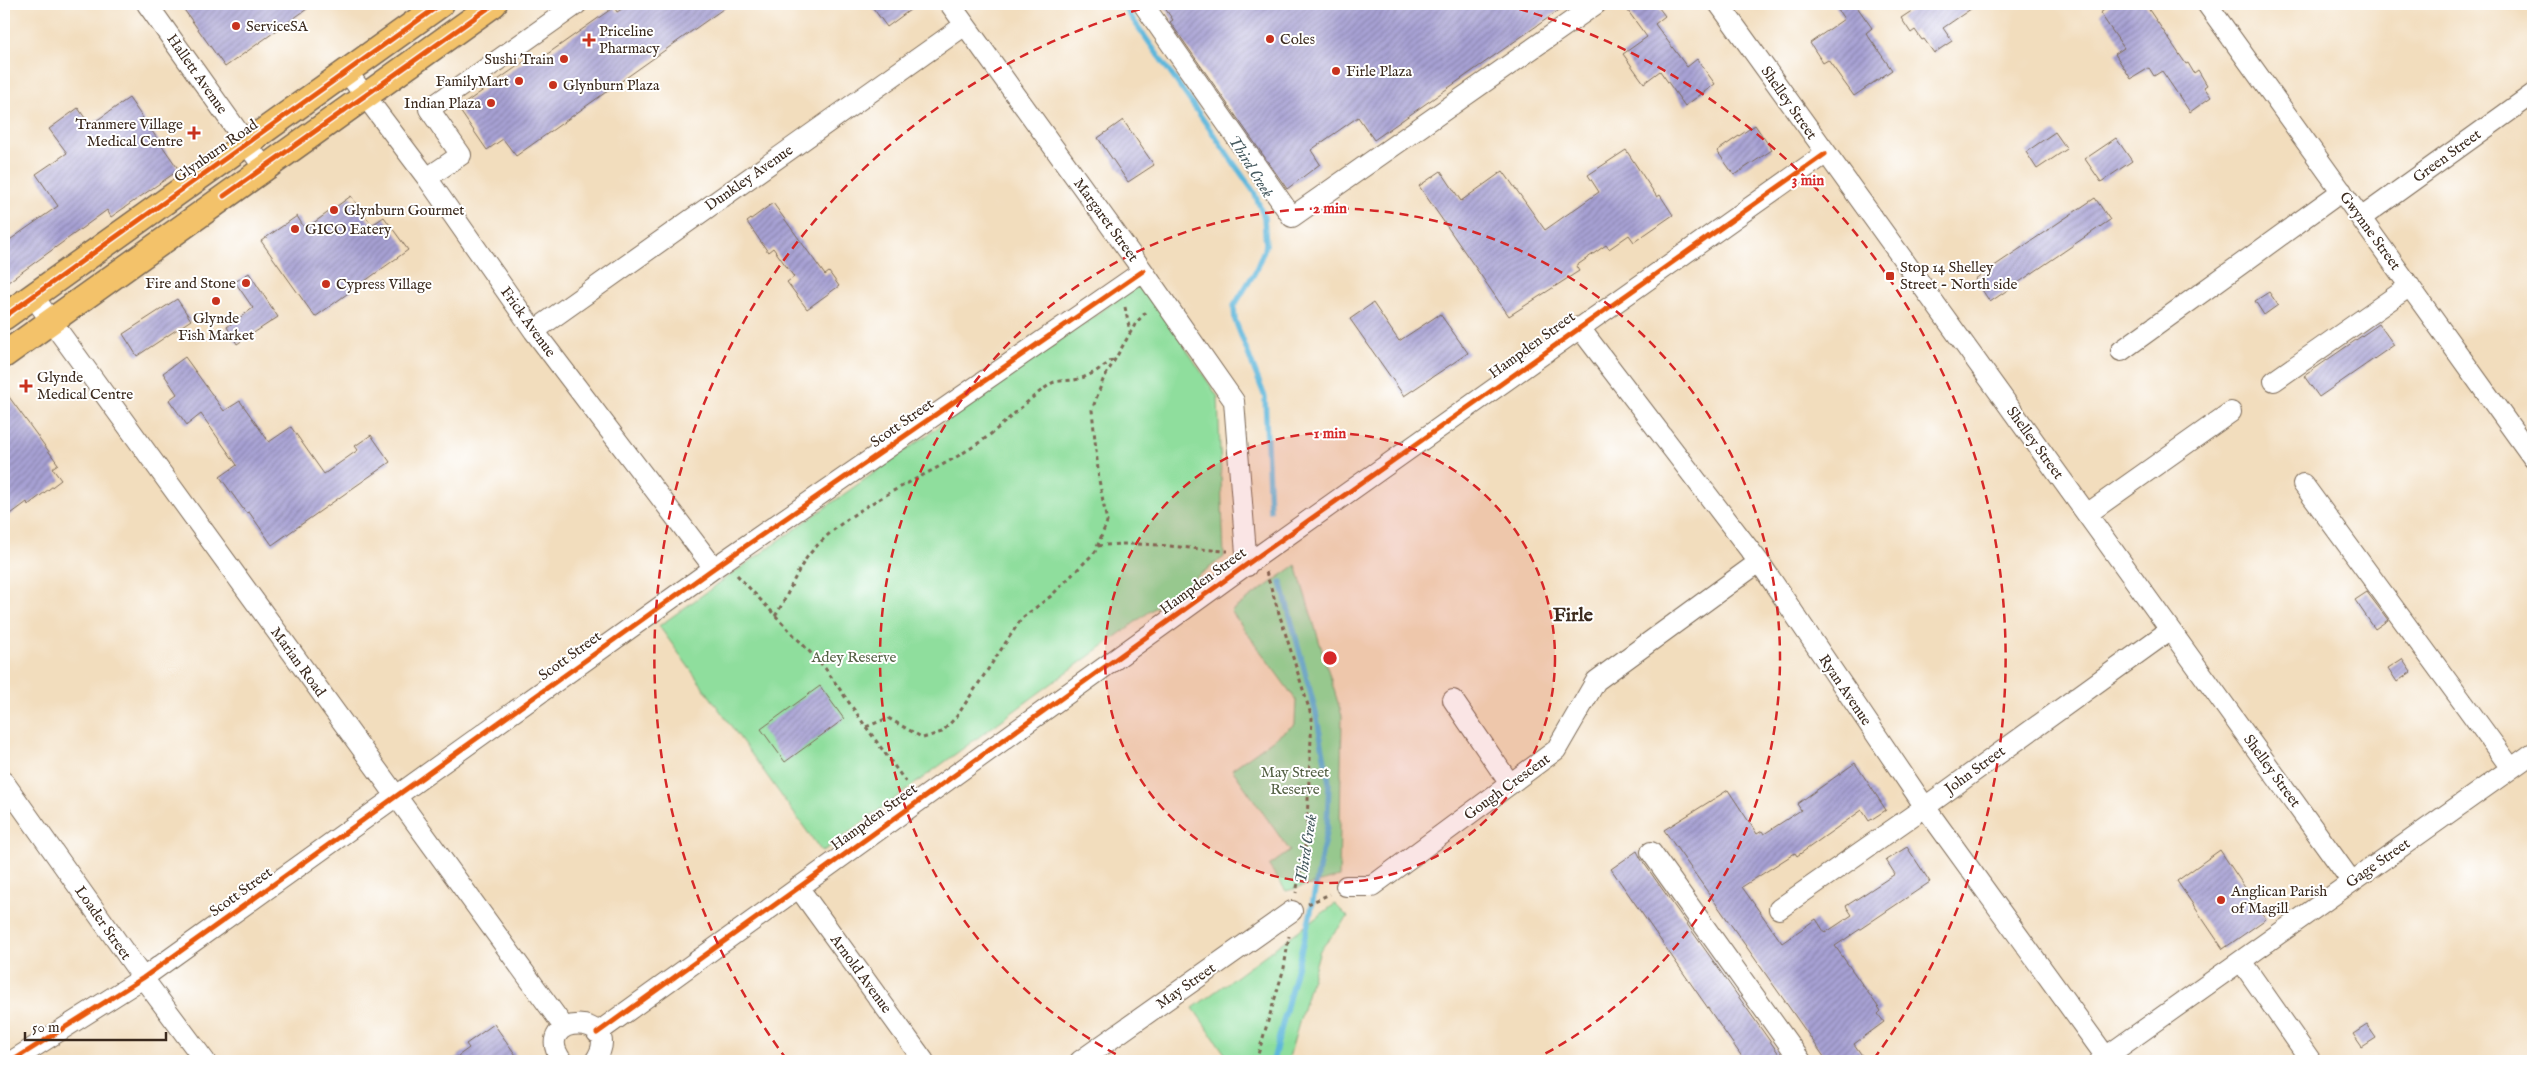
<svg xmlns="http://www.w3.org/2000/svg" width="2537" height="1065" viewBox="0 0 2537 1065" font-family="'IM FELL English',serif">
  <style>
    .green { fill: #8fde9d; stroke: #65845e }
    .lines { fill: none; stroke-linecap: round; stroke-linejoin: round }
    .stream { stroke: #5eb7db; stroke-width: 5.5 }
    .building { fill: url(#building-hatch) }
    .minor-casing { stroke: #7b6956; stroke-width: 22 }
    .major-casing { stroke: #7b6956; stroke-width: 28 }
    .path { stroke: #7b6956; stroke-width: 3; stroke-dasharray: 4 4; stroke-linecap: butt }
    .minor { stroke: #fff; stroke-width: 20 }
    .major { stroke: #f3c26a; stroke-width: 25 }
    .cycleway-casing { stroke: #fff; stroke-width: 8 }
    .cycleway { stroke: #e8590c; stroke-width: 5 }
    .ring { fill: none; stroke: #d62828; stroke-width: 2.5; stroke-dasharray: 9 6 }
    .poi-dot { fill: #c8321e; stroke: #fff; stroke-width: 2 }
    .labels { text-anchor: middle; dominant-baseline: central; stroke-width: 4; stroke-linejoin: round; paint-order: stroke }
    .poi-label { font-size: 15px; fill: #3b2a1e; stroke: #fff; text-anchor: start }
    .street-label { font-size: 15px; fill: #3b2a1e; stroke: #fff }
    .park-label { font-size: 15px; fill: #546044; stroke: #fff }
    .water-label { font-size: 16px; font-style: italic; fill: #475b60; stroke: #fff }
    .district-label { font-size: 20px; font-weight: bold; fill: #3b2a1e; stroke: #fff }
    .centre { fill: #d62828; stroke: #fff; stroke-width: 2.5 }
    .ring-label { font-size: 15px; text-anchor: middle; font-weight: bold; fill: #d62828; stroke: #fff; stroke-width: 4; stroke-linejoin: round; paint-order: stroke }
  </style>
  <defs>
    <pattern id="building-hatch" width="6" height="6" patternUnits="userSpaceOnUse" patternTransform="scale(1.25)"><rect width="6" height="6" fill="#a7a1d4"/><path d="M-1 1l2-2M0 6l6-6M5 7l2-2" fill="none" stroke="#8983ab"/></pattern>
  </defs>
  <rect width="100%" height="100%" fill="#fff"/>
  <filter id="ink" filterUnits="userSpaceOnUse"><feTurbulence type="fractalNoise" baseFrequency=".02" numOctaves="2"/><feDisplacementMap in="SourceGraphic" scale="10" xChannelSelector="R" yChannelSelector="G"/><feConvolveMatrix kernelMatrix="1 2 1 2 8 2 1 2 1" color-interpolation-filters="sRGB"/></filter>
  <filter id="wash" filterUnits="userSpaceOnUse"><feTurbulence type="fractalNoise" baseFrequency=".0096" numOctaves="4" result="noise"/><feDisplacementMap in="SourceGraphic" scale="20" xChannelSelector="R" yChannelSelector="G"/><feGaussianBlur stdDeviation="1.12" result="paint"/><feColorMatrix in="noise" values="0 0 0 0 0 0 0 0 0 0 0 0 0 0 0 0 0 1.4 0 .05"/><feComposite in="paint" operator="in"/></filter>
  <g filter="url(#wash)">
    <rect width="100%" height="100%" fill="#f2ddbd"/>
    <path class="green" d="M1142 282 1218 397 1224 557 822 852 659 626Z
      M1296 565 1342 716 1339 877 1286 891 1269 866 1290 851 1232 769 1295 724 1296 700 1231 611Z
      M1335 904 1348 917 1320 950 1288 1061H1230L1193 1008Z"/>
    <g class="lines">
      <path class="stream" d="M1122 4 1254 192 1264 217 1266 245 1255 272 1234 306 1235 320 1265 397 1270 510
        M1273 1061 1310 916 1327 827 1329 782 1316 713 1281 582"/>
    </g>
    <g id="blocks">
      <path class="building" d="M180 4H314L225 67Z
        M630 4H730L516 156 503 139 487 150 458 108 532 56 536 62 614 7 617 12Z
        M870 4H918L887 27Z
        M1162 4H1568L1374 140 1358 117 1311 150 1320 164 1287 189 1170 22 1173 20Z
        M1637 4H1656L1665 16 1655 24 1687 67 1697 59 1715 84 1685 106 1660 71 1644 83 1623 54 1647 37 1628 11Z
        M1834 4H1855L1872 28 1866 33 1892 70 1854 96 1828 60 1823 63 1810 43 1844 19Z
        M1922 4H1978L1943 28 1952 41 1934 53 1924 39 1922 40 1915 30 1911 33 1901 18Z
        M2113 4H2145L2186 64 2188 63 2194 73 2198 70 2207 85 2204 87 2211 97 2190 112 2162 71 2154 76 2149 68 2131 79 2115 54 2124 48 2100 13Z
        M129 98 179 170 111 217 107 210 4 285V244L58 206 36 174 67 153 49 129 78 108 90 125Z
        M1123 120 1154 165 1128 182 1098 138Z
        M1755 125 1772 150 1734 175 1717 151Z
        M2055 132 2067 149 2037 169 2026 152Z
        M2116 138 2132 161 2101 182 2085 159Z
        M1626 150 1657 197 1660 195 1673 215 1634 242 1629 235 1609 249 1606 245 1576 266 1579 271 1509 316 1419 186 1441 171 1461 201 1503 171 1545 230 1599 192 1588 175Z
        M351 196 372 225 384 217 408 250 315 317 261 241 297 216 305 229Z
        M2095 198 2110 220 1990 302 1975 279Z
        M773 203 825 275 829 272 839 286 807 309 787 282 794 277 773 248 768 252 747 222Z
        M249 273 278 317 237 344 227 327 253 308 235 282Z
        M2269 292 2278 305 2264 315 2255 301Z
        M177 299 191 320 137 356 123 334Z
        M1373 303 1399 341 1440 314 1468 353 1404 396 1350 319Z
        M2379 324 2394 345 2319 397 2304 376Z
        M185 357 224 411 240 401 269 442 291 427 324 474 358 450 355 446 371 435 390 462 272 545 249 512 246 513 220 477 237 465 201 414 187 425 169 400 177 394 163 373Z
        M4 390 58 464 52 468 61 480 28 505 27 502 4 519Z
        M2367 592 2388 620 2375 629 2355 600Z
        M2402 659 2411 672 2397 682 2388 668Z
        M820 686 844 719 785 762 761 729Z
        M1855 763 1886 810 1869 821 1862 810 1797 856 1795 853 1742 887 1782 943 1816 919 1825 933 1852 915 1846 906 1895 874 1886 860 1907 847 1930 882 1835 946 1881 1011 1878 1014 1884 1022 1854 1044 1866 1061H1827L1664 830 1728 790 1757 834 1762 831 1764 834 1801 810 1797 804Z
        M2220 850 2266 919 2223 949 2177 881Z
        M1637 851 1641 859 1784 1061H1745L1682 971 1611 869Z
        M494 1024 520 1061H451L469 1048 466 1044Z
        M2367 1025 2376 1038 2362 1047 2353 1034Z"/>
    </g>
  </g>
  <g filter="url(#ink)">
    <use href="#blocks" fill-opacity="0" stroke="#7b6956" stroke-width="1"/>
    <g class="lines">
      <defs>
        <path id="minor" d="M147 4 264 168
          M950 4 1143 271 1234 401 1247 566
          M1143 4 1292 217 1596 4
          M1719 4 2352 882
          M2207 4 2533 458
          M347 72 427 178 534 331 714 568
          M427 178 461 155 429 109 577 4
          M2361 218 2533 94
          M33 296 564 1027
          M1579 327 1762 566 1925 807 2106 1057
          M534 331 965 25
          M2121 351 2342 191
          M2274 381 2410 286
          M2303 484 2511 768
          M2087 514 2231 412
          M1453 700 1510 784
          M4 782 143 978 205 1061
          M1651 852 1801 1061
          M1346 886H1372L1556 750 1596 681 1759 562
          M798 887 924 1061
          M1779 909 1925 807 2170 630
          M2241 961 2311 1061
          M597 1033 1260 555 1825 154
          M12 1061 143 978 714 568 1143 271
          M562 1061C528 1013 628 1012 595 1061
          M1080 1061 1292 911
          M2100 1061 2533 753"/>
        <path id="major" d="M4 317 441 4
          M4 355 494 4"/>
      </defs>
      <use href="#minor" class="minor-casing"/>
      <use href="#major" class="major-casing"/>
      <path class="path" d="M1125 307 1130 332
        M1098 546C1142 540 1184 549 1228 551
        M1266 572 1312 718 1306 841 1296 893
        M737 575 825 668 866 727 888 718 923 738 942 732 957 716 1022 618 1051 596 1095 552 1107 522 1099 480 1092 410 1103 380 1136 323 1147 311
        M775 616C788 597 794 575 808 556 854 499 930 479 987 437 1009 420 1029 398 1052 383 1058 380 1067 381 1074 380 1090 377 1101 368 1114 359
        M866 727 908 785
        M1308 904 1330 894
        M1256 1061 1284 968 1289 936"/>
      <use href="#minor" class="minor"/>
      <use href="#major" class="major"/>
      <defs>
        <path id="cycleway" d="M224 196 494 4
          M4 317 441 4
          M597 1033 1260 555 1825 154
          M12 1061 143 978 714 568 1143 271"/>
      </defs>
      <use href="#cycleway" class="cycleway-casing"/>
      <use href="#cycleway" class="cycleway"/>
    </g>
  </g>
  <circle cx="1330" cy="658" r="225" fill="#d62828" fill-opacity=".12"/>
  <g class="ring">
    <circle cx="1330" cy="658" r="225"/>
    <path d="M1129 1061A450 450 0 1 1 1531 1061"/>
    <path d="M787 1060A676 676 0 0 1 1155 5M1505 5A676 676 0 0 1 1873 1060"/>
  </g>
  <g class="poi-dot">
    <circle cx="236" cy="26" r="5"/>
    <circle cx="1270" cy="39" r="5"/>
    <path d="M586.5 32.5h5v5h5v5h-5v5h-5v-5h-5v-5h5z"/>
    <circle cx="564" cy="59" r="5"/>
    <circle cx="1336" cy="71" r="5"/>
    <circle cx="519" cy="81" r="5"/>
    <circle cx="553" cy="85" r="5"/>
    <circle cx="491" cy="103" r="5"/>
    <path d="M191.5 125.5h5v5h5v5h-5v5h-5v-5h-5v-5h5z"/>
    <circle cx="334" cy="210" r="5"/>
    <circle cx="295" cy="229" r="5"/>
    <rect x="1885" y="271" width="10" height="10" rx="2.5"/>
    <circle cx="246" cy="283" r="5"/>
    <circle cx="326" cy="284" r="5"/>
    <circle cx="216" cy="301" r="5"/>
    <path d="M23.5 378.5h5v5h5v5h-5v5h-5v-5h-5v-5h5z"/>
    <circle cx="2221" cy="900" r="5"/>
  </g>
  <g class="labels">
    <g class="poi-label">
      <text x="246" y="26">ServiceSA</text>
      <text x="599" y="31">Priceline<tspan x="599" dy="17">Pharmacy</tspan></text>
      <text x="1280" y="39">Coles</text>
      <text x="554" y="59" text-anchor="end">Sushi Train</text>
      <text x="1346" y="71">Firle Plaza</text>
      <text x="509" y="81" text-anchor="end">FamilyMart</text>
      <text x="563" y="85">Glynburn Plaza</text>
      <text x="481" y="103" text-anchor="end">Indian Plaza</text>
      <text x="183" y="124" text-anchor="end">Tranmere Village<tspan x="183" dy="17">Medical Centre</tspan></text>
      <text x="344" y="210">Glynburn Gourmet</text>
      <text x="305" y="229">GICO Eatery</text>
      <text x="1900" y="267">Stop 14 Shelley<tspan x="1900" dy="17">Street - North side</tspan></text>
      <text x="236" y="283" text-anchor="end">Fire and Stone</text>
      <text x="336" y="284">Cypress Village</text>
      <text x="216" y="318" text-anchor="middle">Glynde<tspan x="216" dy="17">Fish Market</tspan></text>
      <text x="37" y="377">Glynde<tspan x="37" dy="17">Medical Centre</tspan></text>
      <text x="2231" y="891">Anglican Parish<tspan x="2231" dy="17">of Magill</tspan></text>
    </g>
    <g class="street-label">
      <text transform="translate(197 74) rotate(55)">Hallett Avenue</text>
      <text transform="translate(1789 103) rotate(55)">Shelley Street</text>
      <text transform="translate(216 151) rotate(-35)">Glynburn Road</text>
      <text transform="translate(2447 156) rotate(-36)">Green Street</text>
      <text transform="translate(749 178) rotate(-35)">Dunkley Avenue</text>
      <text transform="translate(1106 220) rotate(54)">Margaret Street</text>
      <text transform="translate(2370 231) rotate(54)">Gwynne Street</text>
      <text transform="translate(528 322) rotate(54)">Frick Avenue</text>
      <text transform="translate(1532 345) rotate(-36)">Hampden Street</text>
      <text transform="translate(902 423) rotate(-35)">Scott Street</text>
      <text transform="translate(2035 443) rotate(54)">Shelley Street</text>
      <text transform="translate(1203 581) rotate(-36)">Hampden Street</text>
      <text transform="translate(570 656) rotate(-36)">Scott Street</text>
      <text transform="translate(298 662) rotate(54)">Marian Road</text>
      <text transform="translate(1845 690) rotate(56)">Ryan Avenue</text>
      <text transform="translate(1975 770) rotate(-36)">John Street</text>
      <text transform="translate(2272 771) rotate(54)">Shelley Street</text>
      <text transform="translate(1507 787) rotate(-36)">Gough Crescent</text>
      <text transform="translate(874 817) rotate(-36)">Hampden Street</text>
      <text transform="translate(2378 863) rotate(-35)">Gage Street</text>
      <text transform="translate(241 892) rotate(-36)">Scott Street</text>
      <text transform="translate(103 923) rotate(55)">Loader Street</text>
      <text transform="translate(861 974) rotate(54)">Arnold Avenue</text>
      <text transform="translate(1186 986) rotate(-35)">May Street</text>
    </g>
    <g class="park-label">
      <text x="854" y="657">Adey Reserve</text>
      <text x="1295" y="772">May Street<tspan x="1295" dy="17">Reserve</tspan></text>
    </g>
    <g class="water-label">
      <text transform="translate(1250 167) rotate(58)">Third Creek</text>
      <text transform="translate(1307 849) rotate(-81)">Third Creek</text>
    </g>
    <g class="district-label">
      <text x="1573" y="615">Firle</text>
    </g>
  </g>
  <circle cx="1330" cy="658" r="8" class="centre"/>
  <g class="ring-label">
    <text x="1808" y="185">3 min</text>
    <text x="1330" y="213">2 min</text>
    <text x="1330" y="438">1 min</text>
  </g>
  <rect width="2537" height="1065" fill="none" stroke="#fff" stroke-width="20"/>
  <path d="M25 1032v8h141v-8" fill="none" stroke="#3b2a1e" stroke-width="2.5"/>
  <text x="32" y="1032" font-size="15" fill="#3b2a1e" stroke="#ffffff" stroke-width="4" paint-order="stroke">50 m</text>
</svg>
